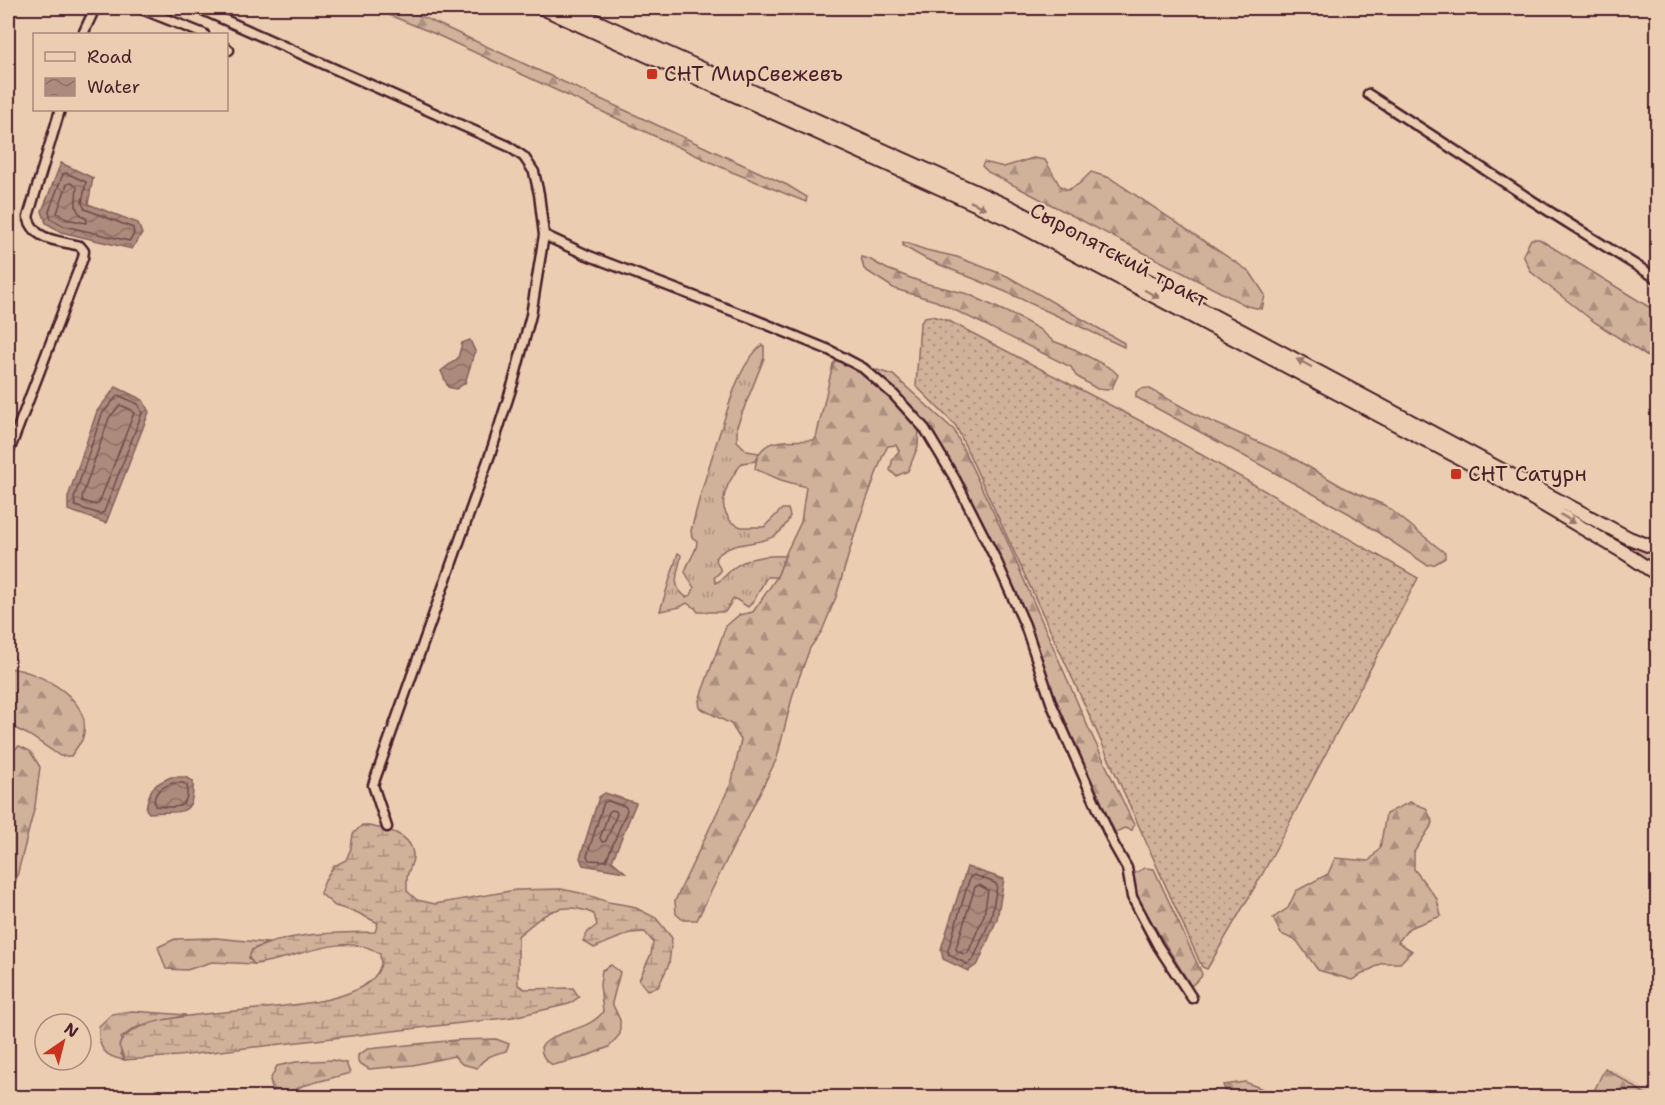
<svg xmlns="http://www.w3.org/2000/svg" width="1665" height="1105" viewBox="0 0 1665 1105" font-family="'Shantell Sans',sans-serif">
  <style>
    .built { fill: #debfa6 }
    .grass { fill: url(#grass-tufts); stroke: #8d6863; stroke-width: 1.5 }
    .forest { fill: url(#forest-firs); stroke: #8d6863; stroke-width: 1.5 }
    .wetland { fill: url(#wetland-marsh); stroke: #8d6863; stroke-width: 1.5 }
    .garden { fill: url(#garden-dots); stroke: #8d6863; stroke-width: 1.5 }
    .water { fill: url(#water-waves); stroke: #855f5c; stroke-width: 1.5 }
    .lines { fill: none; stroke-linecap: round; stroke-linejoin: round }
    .shore { stroke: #714a4b; stroke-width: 1.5 }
    .minor-casing { stroke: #4a1f2b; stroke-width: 13 }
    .primary-casing { stroke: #4a1f2b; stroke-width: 16 }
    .minor { stroke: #ebceb1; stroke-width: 8 }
    .primary { stroke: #ebceb1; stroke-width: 12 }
    .oneway { fill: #9a766e }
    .poi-dot { fill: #c8321e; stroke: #ebceb1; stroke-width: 2 }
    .labels { text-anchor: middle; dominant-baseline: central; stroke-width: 4.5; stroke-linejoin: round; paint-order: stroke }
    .poi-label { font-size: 21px; fill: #4a1f2b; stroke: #ebceb1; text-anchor: start }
    .street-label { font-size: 21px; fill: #4a1f2b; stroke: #ebceb1 }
  </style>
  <defs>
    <pattern id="grass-tufts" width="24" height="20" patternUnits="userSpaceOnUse" patternTransform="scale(1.5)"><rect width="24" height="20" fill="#d0b29b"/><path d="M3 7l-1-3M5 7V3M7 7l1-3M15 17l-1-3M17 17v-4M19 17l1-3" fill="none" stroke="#ab907f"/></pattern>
    <pattern id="forest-firs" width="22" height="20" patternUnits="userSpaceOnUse" patternTransform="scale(1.5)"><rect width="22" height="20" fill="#d0b29b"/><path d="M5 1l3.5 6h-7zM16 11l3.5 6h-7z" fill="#ab907f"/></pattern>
    <pattern id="wetland-marsh" width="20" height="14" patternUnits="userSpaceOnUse" patternTransform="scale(1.5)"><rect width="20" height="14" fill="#d0b29b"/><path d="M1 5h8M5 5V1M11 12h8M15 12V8" fill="none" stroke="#ab907f"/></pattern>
    <pattern id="garden-dots" width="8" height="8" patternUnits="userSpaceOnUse" patternTransform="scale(1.5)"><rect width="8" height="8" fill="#d0b29b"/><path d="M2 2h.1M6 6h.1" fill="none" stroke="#ab907f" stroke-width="1.8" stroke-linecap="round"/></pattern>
    <pattern id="water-waves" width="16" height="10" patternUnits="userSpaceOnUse" patternTransform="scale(1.5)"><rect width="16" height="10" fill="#ac8a7c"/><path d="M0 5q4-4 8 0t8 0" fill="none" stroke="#8e7066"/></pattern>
  </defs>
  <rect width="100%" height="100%" fill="#ebceb1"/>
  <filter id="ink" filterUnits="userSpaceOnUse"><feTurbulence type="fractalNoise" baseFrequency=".0167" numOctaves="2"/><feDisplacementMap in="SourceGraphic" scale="12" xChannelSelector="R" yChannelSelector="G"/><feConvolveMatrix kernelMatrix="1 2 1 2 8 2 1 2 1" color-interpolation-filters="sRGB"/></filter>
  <g filter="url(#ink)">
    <path class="built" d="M1612 1069 1657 1097 1602 1098Z"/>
    <path class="grass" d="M762 345 764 346V358L737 426V441L747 451 759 453 756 461 742 463C733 474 721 493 724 508 725 513 729 518 731 522L741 527H764L782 509H788L790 516C775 555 740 532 715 558L721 571 714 578 716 583C723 579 725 576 730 571 744 557 767 555 785 556L777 577H767C760 587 757 599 748 607L734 598 725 612H698L695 608 687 603 680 607 660 611 678 553 681 555C679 572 669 585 686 597L691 595 694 588 685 572C688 560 697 553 697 541L692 537 691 531C700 494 711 459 723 423 732 396 740 364 762 345Z
      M1582 518 1657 553V567Z"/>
    <path class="forest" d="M372 8H401L425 18 787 185 807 197 806 202 732 172 433 33Z
      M1033 158 1045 160 1060 186 1068 190 1079 184 1091 172 1110 178 1250 272 1265 295 1262 309 1247 306 988 172 982 166 984 162 1004 167Z
      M1531 239H1539L1657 312V363L1593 321 1531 272 1523 255Z
      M903 242 926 250 957 257 1007 276 1124 343V347L1006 292 926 259 903 246Z
      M861 257 869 259 887 269 924 283 968 294 1019 318 1039 329 1053 341 1074 349 1112 369 1118 375 1112 388 1107 390 1097 389 1076 376 1071 367 936 301 895 289 864 269Z
      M837 359C863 368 902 405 919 427L918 446 908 471 896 476 890 470 893 458 899 451 896 445 888 446 883 455 858 523 836 597 822 631 810 648 793 694 777 758 697 920H683L676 914 675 901 732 781 741 740 731 724 700 708 699 700 726 626 739 615 753 612 777 577 787 551 801 522 806 487 781 480 755 469C758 434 787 442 813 440L816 438 833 364Z
      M877 370 893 375 954 430 1007 541 1088 727 1134 825 1132 830 1124 828 1112 834 1055 703 1010 582 977 510 936 440 922 419 876 376 875 371Z
      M1148 388 1199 416 1288 455 1343 487 1386 506 1445 553V558L1435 564 1427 565 1350 514 1136 397V392L1140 389Z
      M8 668C39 671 97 700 82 740 79 745 74 751 71 756H60L29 735 8 725Z
      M19 746 30 751 40 767 35 806 8 911V755Z
      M1410 802 1426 808 1433 823 1414 852V869L1437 899 1441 916 1409 928 1398 942 1412 951 1400 963H1382L1352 980 1318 970 1297 941 1281 934 1273 918 1288 908 1296 891 1328 874 1335 858 1369 861 1380 848 1386 814Z
      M1145 868 1154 869 1202 974 1201 977 1191 986 1135 895 1131 875Z
      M216 938 267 943 252 950 249 958 254 964 212 962 187 970 166 969 158 947 175 939Z
      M611 965 620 972 612 1003 620 1020V1034L609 1047 582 1058 553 1065C545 1061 541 1056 541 1047 557 1028 586 1033 603 1012L600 985 602 970Z
      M132 1011 186 1015 133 1029 121 1038V1054L125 1060C103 1057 98 1047 99 1026L112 1014Z
      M496 1039 509 1044 506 1051C494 1054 484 1057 477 1068L462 1064 454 1056 413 1065 369 1069 358 1062V1055L368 1049 457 1040Z
      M332 1060 346 1063 350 1073 302 1086 283 1097 273 1092 270 1080 277 1066 296 1062Z
      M1605 1068 1650 1097H1591Z
      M1245 1082 1265 1090 1271 1097H1228L1223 1085Z"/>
    <path class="wetland" d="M362 825C382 828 414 832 413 858 412 865 408 871 407 877 407 882 407 887 407 891L417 900 435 904 516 890 561 889 585 894 608 902 632 906 656 918 672 938 669 964 658 987 647 990 639 980 651 954 653 942 645 932 630 933 594 948 583 941 588 932 597 925 594 914C559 899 544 914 518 936V985L525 989 573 988 579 997 569 1004 513 1017 178 1056 125 1060 119 1046C135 993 359 1029 380 967 382 964 380 958 380 954 346 929 292 961 254 964L249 958 252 950C291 932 333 933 375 932L378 923 356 912 335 906 320 893 326 878 334 866 346 860 351 848 353 834Z"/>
    <path class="garden" d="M931 316 947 320 1156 429 1418 578 1263 873 1207 969 1202 967 1087 710 956 426 916 386 920 324 925 317Z"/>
    <path class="water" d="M61 163 93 178 88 204 138 223 142 234 132 249 61 232 46 223 42 211Z
      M470 340 475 351 465 383 456 389 448 387 441 371 458 358 462 343Z
      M116 387 143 400 149 412 106 523 68 510V497L97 411Z
      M171 777H185L193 781C195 820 179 810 149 813L146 809C150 788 151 786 171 777Z
      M605 793 636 803 612 861 625 872 583 865 580 858 599 797Z
      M967 867 1004 879 997 919 978 964 968 971 943 959 941 949Z"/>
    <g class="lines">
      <path class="shore" d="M66 173 86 182 82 203 85 209 133 228 134 234 129 241 64 226 51 219 49 211 63 174Z
        M71 183 77 187C76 202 72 211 87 219L86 223 66 219 57 213 67 184Z
        M118 395 138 404 142 413 104 512 100 514 75 506 74 498 102 414Z
        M120 405 132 410 134 413 99 503 96 505 83 501 82 497 109 418Z
        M172 783H183L187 785C190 811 174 808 155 806 152 792 161 788 172 783Z
        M608 801 625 806 627 810 606 861 589 860 587 856 604 802Z
        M612 810 616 811 617 814 606 841 602 842 600 838 609 812Z
        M974 875 995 883 997 886 991 918 973 960 967 964 949 955 948 950 970 877Z
        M979 885 988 890 984 915 968 953 964 954 957 951 956 948 975 887Z"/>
      <defs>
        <path id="minor" d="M139 8 204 34
          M198 8 508 146 524 157 534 172 539 194 544 235 531 315 513 383 491 452 373 785 387 827
          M83 34 95 8
          M226 48 229 50
          M1368 94 1539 205 1658 279
          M544 235 587 255 751 318 829 350 863 368 893 394 925 429 955 479 996 560 1025 625 1052 705 1114 845 1127 868 1132 897 1158 946 1192 998
          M8 454 83 258 84 251 80 246C58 240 35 242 28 217L60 110"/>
        <path id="primary" d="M542 8 1006 218 1499 479 1625 553 1658 575
          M567 8 1012 208 1571 507 1629 538 1658 549"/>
      </defs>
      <use href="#minor" class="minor-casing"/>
      <use href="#primary" class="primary-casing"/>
      <use href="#minor" class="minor"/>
      <use href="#primary" class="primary"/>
    </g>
    <defs><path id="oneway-solid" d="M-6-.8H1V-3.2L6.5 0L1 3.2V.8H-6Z" transform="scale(1.5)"/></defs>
    <g class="oneway">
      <use href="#oneway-solid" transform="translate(978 205) rotate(25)"/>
      <use href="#oneway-solid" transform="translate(1152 294) rotate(28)"/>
      <use href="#oneway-solid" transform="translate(1304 363) rotate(-152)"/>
      <use href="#oneway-solid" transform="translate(1568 519) rotate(31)"/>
    </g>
  </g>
  <g class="poi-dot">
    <rect x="646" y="68" width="12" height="12" rx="3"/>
    <rect x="1450" y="468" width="12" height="12" rx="3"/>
  </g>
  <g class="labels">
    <g class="poi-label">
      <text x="664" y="74">СНТ МирСвежевъ</text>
      <text x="1468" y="474">СНТ Сатурн</text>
    </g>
    <g class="street-label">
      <text transform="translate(1119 255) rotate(28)">Сыропятский тракт</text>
    </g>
  </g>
  <rect width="1665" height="1105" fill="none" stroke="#ebceb1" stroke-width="30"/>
  <rect x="15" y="15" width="1635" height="1075" fill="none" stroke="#4a1f2b" stroke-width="2" filter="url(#ink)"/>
  <rect x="33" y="33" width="195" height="78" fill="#ebceb1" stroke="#ab887b" stroke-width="1.5"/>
  <rect x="45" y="52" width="30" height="9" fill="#ebceb1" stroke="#ab887b" stroke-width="1.5"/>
  <text x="87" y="63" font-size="18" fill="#4a1f2b">Road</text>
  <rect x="45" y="78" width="30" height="18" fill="url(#water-waves)" stroke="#ab887b" stroke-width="1.5"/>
  <text x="87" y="93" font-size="18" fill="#4a1f2b">Water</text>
  <g transform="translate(63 1042) rotate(35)"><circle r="28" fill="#ebceb1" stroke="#ab887b" stroke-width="1.5"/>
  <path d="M0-4.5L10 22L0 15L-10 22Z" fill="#c8321e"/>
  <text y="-9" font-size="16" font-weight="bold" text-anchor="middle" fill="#4a1f2b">N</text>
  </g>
</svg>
